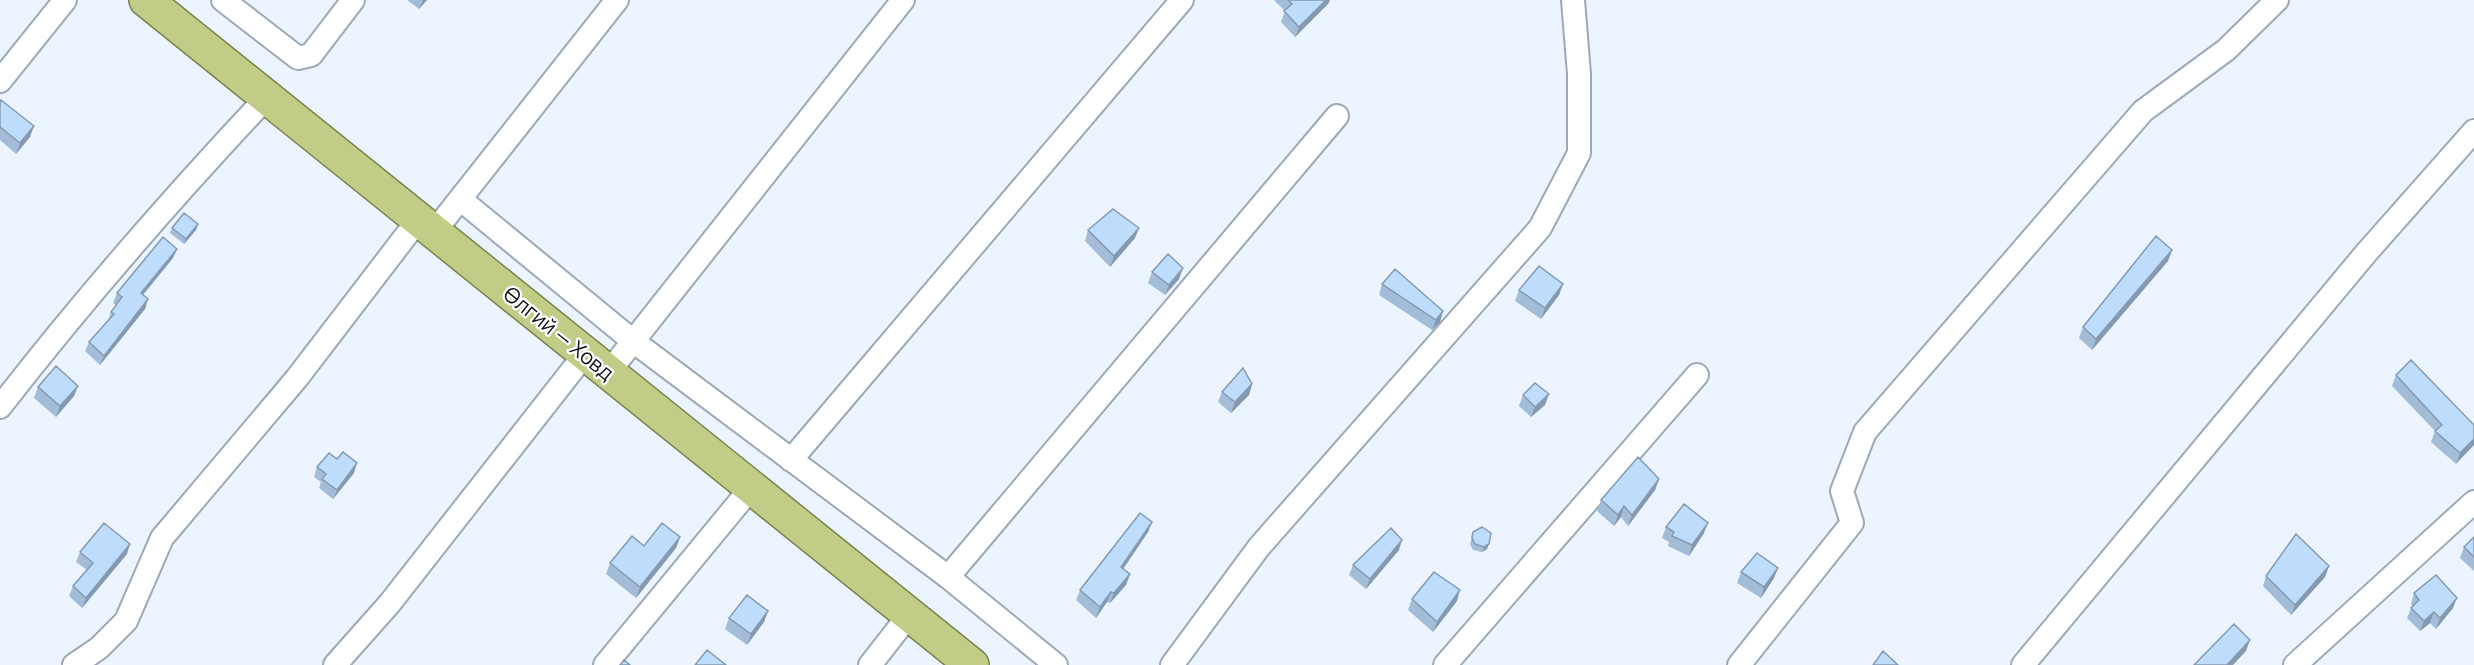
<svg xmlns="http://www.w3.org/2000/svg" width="2474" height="665" viewBox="0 0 2474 665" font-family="Manrope,sans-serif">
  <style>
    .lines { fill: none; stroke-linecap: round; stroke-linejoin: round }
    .minor-casing { stroke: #9ba9b8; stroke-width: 26 }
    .trunk-casing { stroke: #79844c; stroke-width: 36 }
    .minor { stroke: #fff; stroke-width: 22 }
    .trunk { stroke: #c2cc86; stroke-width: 33 }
    .wall { fill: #a3bdd9 }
    .shaded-wall { fill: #859ab0 }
    .building { fill: #bedcfc; stroke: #859ab0; stroke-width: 1.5 }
    .labels { text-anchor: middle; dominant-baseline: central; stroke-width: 4.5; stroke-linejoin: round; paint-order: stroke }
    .street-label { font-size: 21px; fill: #0f141a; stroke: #fff }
  </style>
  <rect width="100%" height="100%" fill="#ecf5ff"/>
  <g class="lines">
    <defs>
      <path id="minor" d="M223 0 298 58 311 55 353 0
        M0 81 65 0
        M460 199 633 341 948 577 1056 665
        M434 232 617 0
        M608 373 903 0
        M0 407C84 299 173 197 267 97
        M791 460 1182 0
        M948 577 1337 116
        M74 665 99 648 126 621 162 538 297 378 418 220
        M335 665 390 603 585 354
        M605 665 751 488
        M870 665 909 615
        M1172 665 1259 547 1540 228 1579 153V74L1573 0
        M1445 665 1697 375
        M1739 665 1852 523 1842 491 1865 432 2143 111 2226 50 2277 0
        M2023 665 2367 252 2474 131
        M2295 665 2474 502"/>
      <path id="trunk" d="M146 0 972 665"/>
    </defs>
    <use href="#minor" class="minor-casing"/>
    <use href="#trunk" class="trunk-casing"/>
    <use href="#minor" class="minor"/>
    <use href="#trunk" class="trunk"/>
  </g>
  <path class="wall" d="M407 0H427L419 9Z
    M1274 0H1330L1328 4 1295 37 1281 22 1285 11Z
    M0 102 30 137 16 154 0 140Z
    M198 224 196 230 184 244 170 233 172 228Z
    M1088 230 1135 238 1110 267 1085 241Z
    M177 249 173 258 143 295 148 299 145 309 100 365 85 351 89 342 108 321 111 312 116 305 113 303 117 293Z
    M2172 250 2168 261 2092 350 2079 338 2083 327Z
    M1152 272 1179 279 1165 295 1148 283Z
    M1382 284 1443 311 1440 322 1432 330 1379 295Z
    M1563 284 1559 295 1541 319 1515 301 1519 290Z
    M2396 375 2474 425 2456 464 2431 442 2435 431 2392 386Z
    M1252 384 1249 395 1231 413 1218 402 1222 392Z
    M78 386 74 396 56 417 34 398 38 387Z
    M1523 395 1545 405 1531 417 1519 406Z
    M317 467 354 473 333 499 319 488 321 482 314 477Z
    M1659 479 1655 490 1628 526 1621 517 1614 526 1597 511 1601 500Z
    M1152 522 1148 532 1123 569 1130 574 1126 585 1110 603 1107 602 1096 618 1076 600 1080 590Z
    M1666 527 1704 533 1689 556 1668 546 1669 542 1662 538Z
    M1473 532 1487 549 1482 552 1473 550 1470 544Z
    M680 537 676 548 636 598 606 574 610 563 644 546Z
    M2474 537V571L2460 558 2464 547Z
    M1399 550 1366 589 1349 575 1353 565Z
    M80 552 127 554 82 608 69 596 73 586 87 570 76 562Z
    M2329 566 2325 577 2291 615 2263 586 2266 576Z
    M1741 572 1774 578 1761 598 1737 583Z
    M2414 593 2453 608 2436 629 2430 623 2420 631 2407 618 2412 606 2411 604Z
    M1412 599 1457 601 1433 632 1408 610Z
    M768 611 764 622 747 645 725 629 729 618Z"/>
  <path class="shaded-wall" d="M423 0H427L419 9Z
    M1326 0H1330L1328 4 1295 37 1299 27Z
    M34 126 30 137 16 154 20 143Z
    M198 224 196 230 184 244 186 239Z
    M1139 228 1135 238 1110 267 1114 256Z
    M177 249 173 258 137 302 141 293Z
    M2172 250 2168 261 2092 350 2096 339Z
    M1183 268 1179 279 1165 295 1169 285Z
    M1563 284 1559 295 1541 319 1545 308Z
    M148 299 145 309 100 365 104 356Z
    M1443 311 1440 322 1432 330 1436 320Z
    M1252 384 1249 395 1231 413 1235 402Z
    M78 386 74 396 56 417 60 406Z
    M1549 394 1545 405 1531 417 1535 407Z
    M2474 439V445L2456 464 2460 453Z
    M357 463 354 473 333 499 337 490Z
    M1659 479 1655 490 1628 526 1632 515Z
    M1624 506 1621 517 1614 526 1618 515Z
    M1152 522 1148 532 1117 578 1121 567Z
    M1708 523 1704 533 1689 556 1692 545Z
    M680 537 676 548 636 598 640 587Z
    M1402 540 1399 550 1366 589 1370 579Z
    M130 544 127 554 82 608 86 598Z
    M1489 544 1487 549 1482 552 1484 547Z
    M2329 566 2325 577 2291 615 2295 605Z
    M1778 568 1774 578 1761 598 1764 587Z
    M1130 574 1126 585 1110 603 1114 593Z
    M1460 590 1457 601 1433 632 1437 622Z
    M1111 592 1107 602 1096 618 1100 607Z
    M2457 598 2453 608 2436 629 2440 618Z
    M768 611 764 622 747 645 751 634Z
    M2434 612 2430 623 2420 631 2424 621Z
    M2250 640 2246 651 2233 665H2227Z"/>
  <path class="building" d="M1288 0H1326L1299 27 1284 11 1292 4Z
    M1 100 34 126 20 143 0 127V102Z
    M1113 209 1139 228 1114 256 1088 230Z
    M184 213 198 224 186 239 172 228Z
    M2156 236 2172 250 2096 339 2083 327Z
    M163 237 177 249 141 293 148 299 104 356 89 342 114 314 111 312 122 297 117 293Z
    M1168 254 1183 268 1169 285 1152 272Z
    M1539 266 1563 284 1545 308 1519 290Z
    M1395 269 1443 311 1436 320 1382 284Z
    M2411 360 2474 425V439L2460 453 2435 431 2442 425 2396 375Z
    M56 366 78 386 60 406 38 387Z
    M1243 368 1252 384 1235 402 1222 392Z
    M1535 383 1549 394 1535 407 1523 395Z
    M343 452 357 463 337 490 322 479 326 474 317 467 329 453 337 459Z
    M1638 457 1659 479 1632 515 1624 506 1618 515 1601 500Z
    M1684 504 1708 523 1692 545 1672 536 1674 532 1666 527Z
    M1140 513 1152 522 1121 567 1130 574 1114 593 1111 592 1100 607 1080 590Z
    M104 523 130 544 86 598 73 586 93 563 80 552Z
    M662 523 680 537 640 587 610 563 632 536 644 546Z
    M1482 527 1491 533 1489 544 1484 547 1475 544 1472 538 1473 532Z
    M1391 528 1402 540 1370 579 1353 565Z
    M2296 534 2329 566 2295 605 2266 576Z
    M2474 537V557L2464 547Z
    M1757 553 1778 568 1764 587 1741 572Z
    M1434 572 1460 590 1437 622 1412 599Z
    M2436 575 2457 598 2440 618 2434 612 2424 621 2411 608 2419 600 2414 593Z
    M747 595 768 611 751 634 729 618Z
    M2234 624 2250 640 2227 665H2194Z
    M707 650 726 665H695Z
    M1883 651 1898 665H1873Z
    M624 660 630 665H620Z"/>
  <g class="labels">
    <g class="street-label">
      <text transform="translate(559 333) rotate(39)">Өлгий — Ховд</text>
    </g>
  </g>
</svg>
